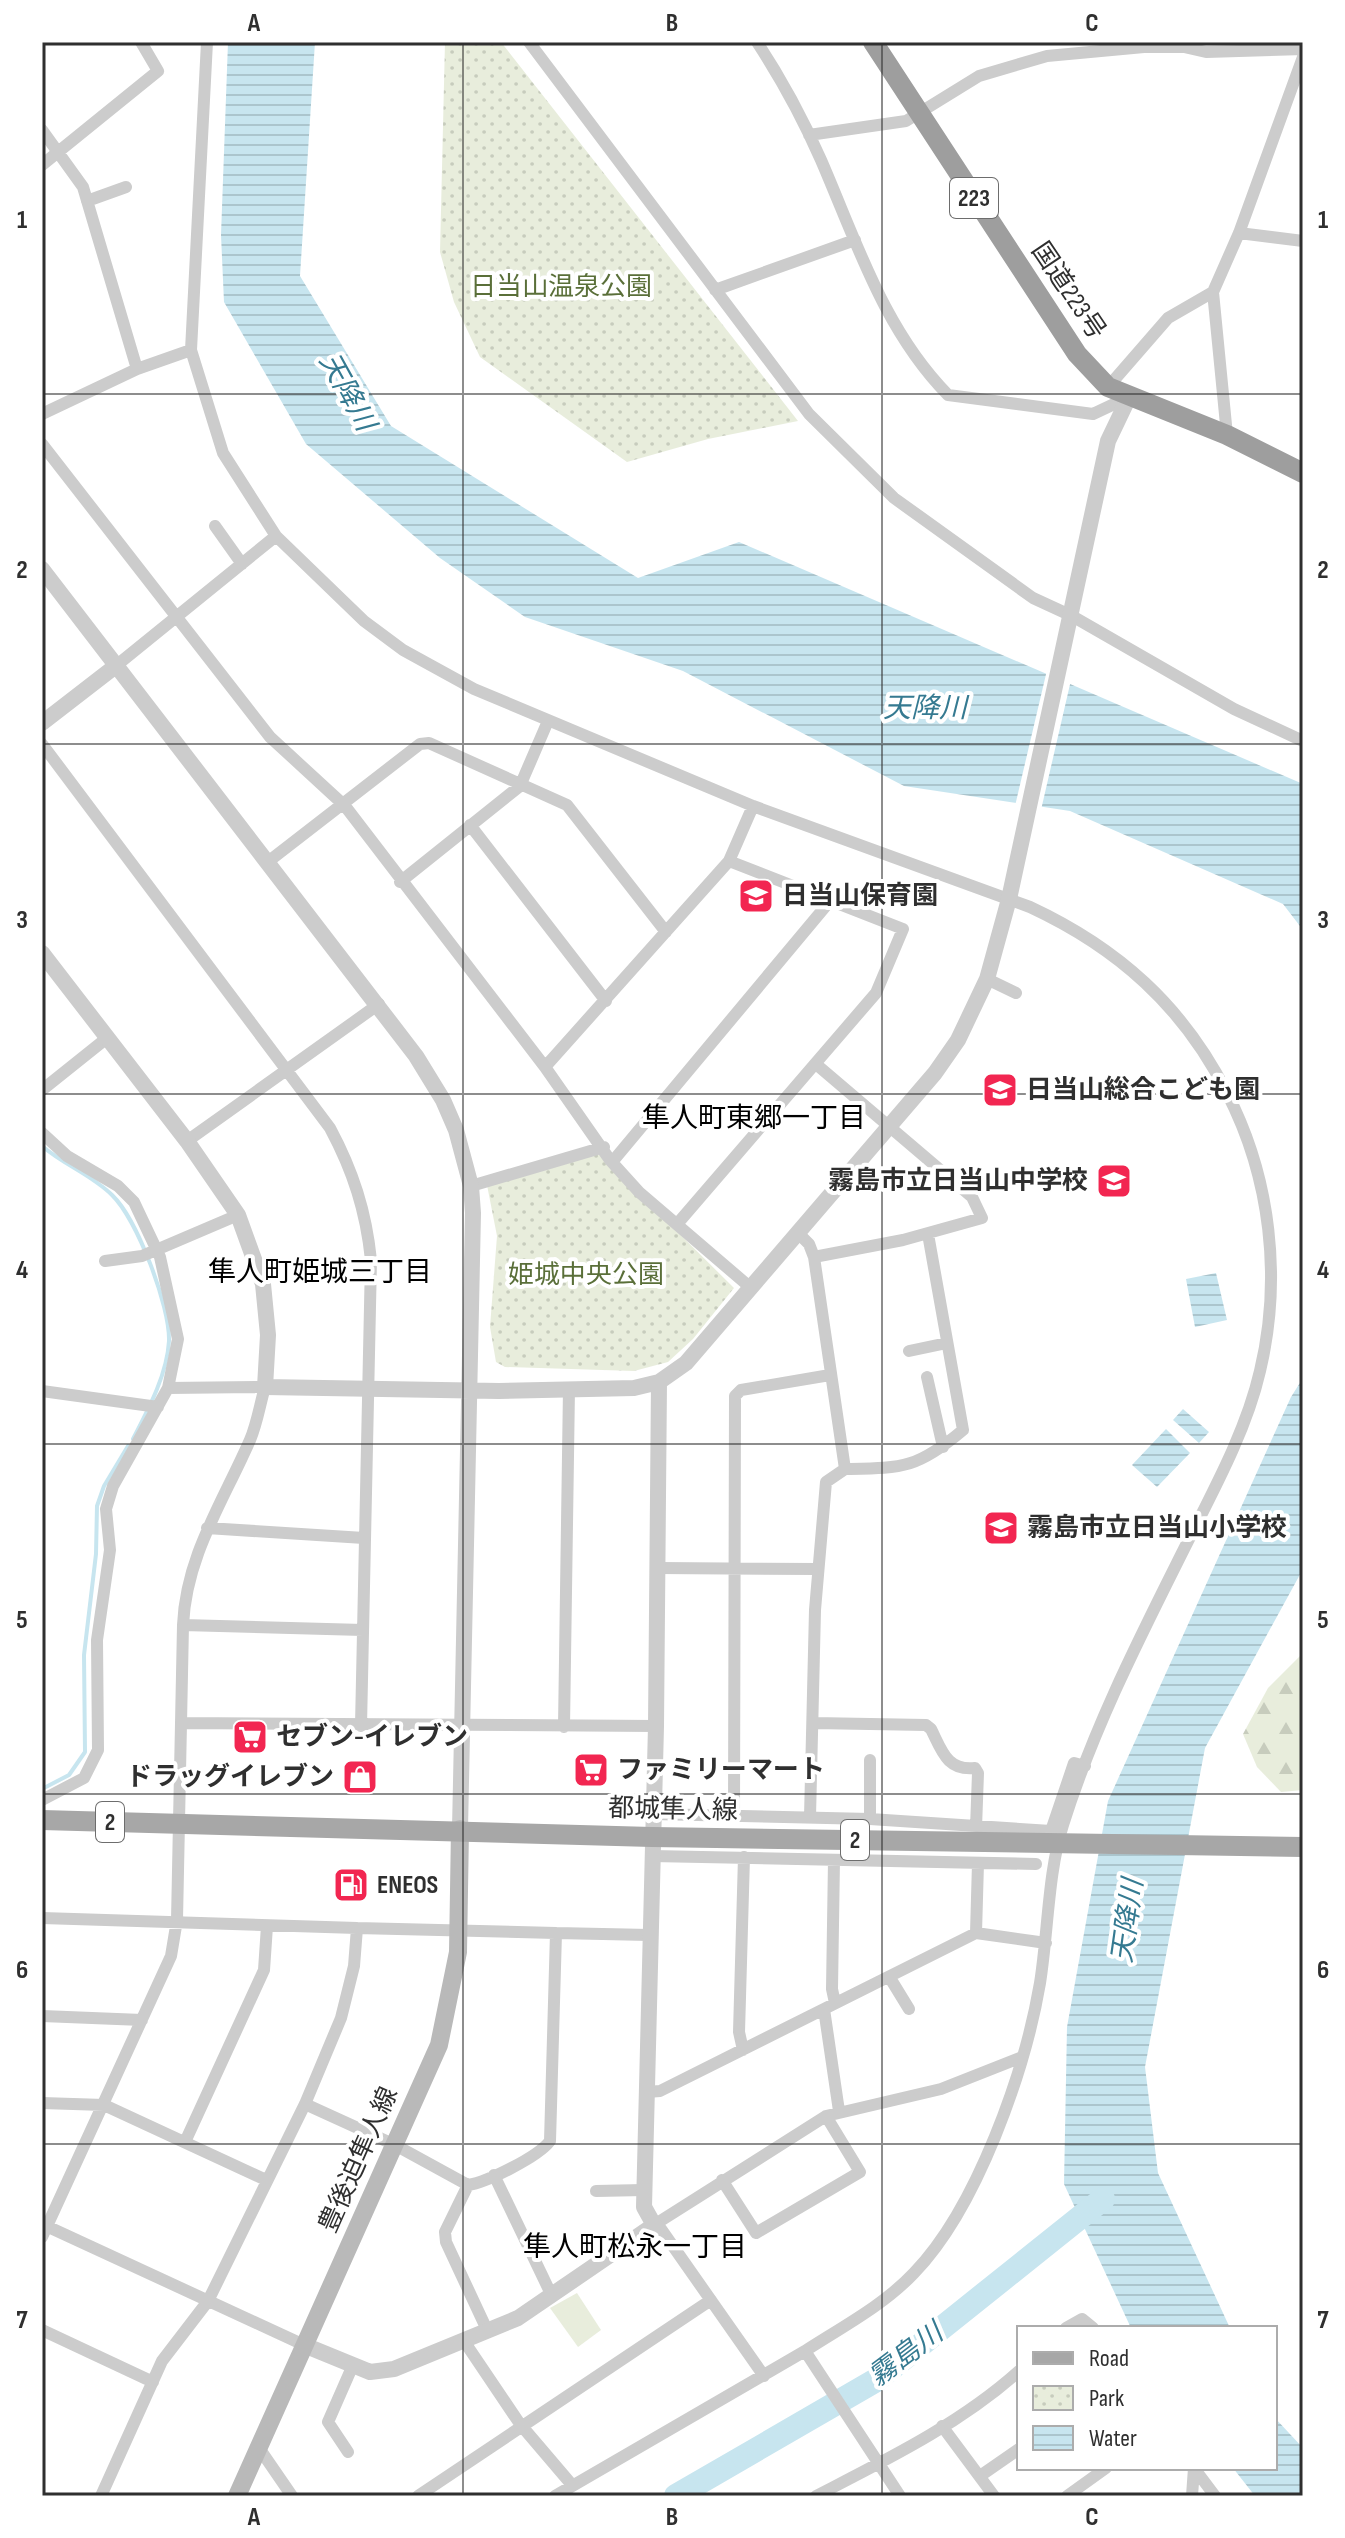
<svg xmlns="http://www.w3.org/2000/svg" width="1345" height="2538" viewBox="0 0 1345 2538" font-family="'Sofia Sans Condensed','Noto Sans JP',sans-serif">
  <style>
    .green { fill: #e8eddc }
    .forest { fill: url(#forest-firs) }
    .park { fill: url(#park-dots) }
    .water { fill: url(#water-rules) }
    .pier { fill: #fff }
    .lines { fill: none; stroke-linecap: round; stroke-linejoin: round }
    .stream { stroke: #c7e5ef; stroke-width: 4 }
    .river { stroke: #c7e5ef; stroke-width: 24 }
    .minor { stroke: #ccc; stroke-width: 12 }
    .tertiary { stroke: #ccc; stroke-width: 16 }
    .secondary { stroke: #b9b9b9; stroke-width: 18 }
    .primary { stroke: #a7a7a7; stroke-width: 20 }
    .trunk { stroke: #9e9e9e; stroke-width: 20 }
    .grid { fill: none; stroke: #2f2f2f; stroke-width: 2; stroke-opacity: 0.55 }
    .labels { text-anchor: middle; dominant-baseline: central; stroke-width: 8; stroke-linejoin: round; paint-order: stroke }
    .shield { fill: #fff; stroke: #6d6d6d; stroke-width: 2 }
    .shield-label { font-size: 24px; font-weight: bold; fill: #2f2f2f }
    .park-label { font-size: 26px; fill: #5a6f39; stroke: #fff }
    .street-label { font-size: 26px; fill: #2f2f2f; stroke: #fff }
    .poi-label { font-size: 26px; font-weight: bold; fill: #2f2f2f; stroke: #fff; text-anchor: start }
    .water-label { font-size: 28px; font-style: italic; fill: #357a91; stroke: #fff }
    .neighbourhood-label { font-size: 28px; fill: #000; stroke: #fff }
    .neatline { fill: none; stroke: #2f2f2f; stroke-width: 3 }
    .grid-label { font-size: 26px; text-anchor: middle; font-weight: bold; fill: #2f2f2f }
  </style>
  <defs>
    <pattern id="forest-firs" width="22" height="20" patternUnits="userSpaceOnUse" patternTransform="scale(2)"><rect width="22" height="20" fill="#e8eddc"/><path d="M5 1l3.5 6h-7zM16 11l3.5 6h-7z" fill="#c7ccbd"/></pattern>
    <pattern id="park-dots" width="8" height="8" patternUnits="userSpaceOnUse" patternTransform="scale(2)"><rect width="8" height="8" fill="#e8eddc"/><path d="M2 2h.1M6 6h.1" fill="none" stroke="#c7ccbd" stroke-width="1.8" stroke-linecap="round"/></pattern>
    <pattern id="water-rules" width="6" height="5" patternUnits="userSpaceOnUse" patternTransform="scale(2)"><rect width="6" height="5" fill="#c7e5ef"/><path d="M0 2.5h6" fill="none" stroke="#abc5cd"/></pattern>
  </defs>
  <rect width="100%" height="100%" fill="#fff"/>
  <path class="green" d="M577 2293 601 2330 578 2347 550 2308Z"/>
  <path class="forest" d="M1303 1653V1790L1281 1792 1257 1767 1243 1734 1268 1688Z"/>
  <path class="park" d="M445 42H501L798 421 708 439 627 462 480 357 454 302 440 252Z
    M597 1152 734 1288 693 1339 668 1362 634 1371 505 1367 496 1362 490 1327 497 1236 487 1185Z"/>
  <path class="water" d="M228 42H315L300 276 391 426 638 578 739 542 1303 784V930L1283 904 1070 811 904 786 683 671 525 617 440 558 306 444 224 302 221 235Z
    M1216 1273 1227 1320 1195 1327 1186 1279Z
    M1303 1378V1569L1205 1748 1145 2067 1158 2173 1230 2328H1131L1064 2184 1067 2027 1108 1801 1291 1397Z
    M1183 1409 1209 1432 1199 1443 1173 1420Z
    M1166 1429 1190 1453 1157 1487 1132 1465Z
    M1275 2418 1303 2448V2496H1255L1233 2468H1275Z"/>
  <path class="pier" d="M1047 670 1071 680 1041 810 1015 806Z"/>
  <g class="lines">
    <path class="stream" d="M42 1146C64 1165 92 1175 112 1195 137 1219 170 1306 169 1341 167 1375 148 1410 133 1439
      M42 1789 69 1775 85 1752 84 1655 96 1554 97 1506 104 1486 128 1446"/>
    <path class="river" d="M676 2496 878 2379 1103 2199"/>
    <path class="minor" d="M207 42 191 350 223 453 276 536 364 621 403 650 474 689 753 806 1030 907C1118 948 1183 1006 1227 1093 1271 1178 1282 1279 1260 1371 1246 1432 1212 1493 1184 1549 1139 1639 1093 1729 1063 1825 1048 1872 1048 1933 1040 1983 1025 2071 977 2208 914 2273 884 2305 842 2327 805 2351L900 2496
      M529 42 809 414 894 498 1033 598 1072 616 1234 709 1303 741
      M757 42C782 80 803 119 821 160 857 243 884 330 948 395L1093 414 1129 397
      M42 130 83 187 137 369
      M809 135 906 121 979 76 1047 56 1144 47H1184L1206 52 1303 49
      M42 165 158 71 141 42
      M87 201 126 187
      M1239 233 1303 241
      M715 290 855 240
      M1108 387 1168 318 1213 292
      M42 414 137 369 191 350
      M1227 435 1213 292 1239 233 1303 57
      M42 444 270 737 345 806 545 1067
      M215 526 242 564
      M117 665 276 536
      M42 744 330 1128C353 1171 366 1211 371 1260L361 1726
      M470 825 606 1001
      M269 861 420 744 429 743 567 805 666 932
      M400 882 520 786 548 721
      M987 979 1016 993
      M42 1090 107 1038
      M42 1133 67 1156 118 1186 134 1202 160 1257 178 1339 168 1388 113 1486 106 1509 110 1550 97 1640 98 1750 84 1778 42 1800
      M187 1141 379 1004
      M610 1160 613 1161 830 901
      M471 1186 604 1147
      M678 1223 876 993 903 929 729 861
      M799 1234 809 1244 814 1257 845 1469 826 1482 815 1610 810 1817
      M814 1257 903 1240 982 1218 972 1197 817 1065
      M105 1261 142 1256 238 1215
      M751 1288 639 1192 610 1160 545 1067 729 861 753 806
      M909 1351 947 1343
      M927 1377 943 1447
      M42 1391 158 1407
      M845 1469C902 1468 917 1469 963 1430L928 1234
      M207 1528 364 1538
      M658 1568 818 1569
      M183 1625 363 1630
      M181 1723 656 1726
      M814 1723 926 1725 931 1729C942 1751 947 1771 975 1768L978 1773 976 1828
      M564 1727 569 1388
      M653 1814 870 1819 1051 1831 1074 1763 1085 1766
      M734 1816 735 1396 741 1390 830 1375
      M870 1819V1760
      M652 1856 1036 1864
      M834 1860 832 1989 835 2003
      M42 1918 357 1928 354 1966 341 2018 305 2104 208 2301 162 2361 101 2496
      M357 1928 556 1933
      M976 1933 978 1863
      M890 1978 909 2009
      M824 2009 839 2111
      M42 2016 142 2020
      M743 2050 739 2032 744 1857
      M647 2092 660 2091 976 1933 1046 1943
      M42 2103 104 2105 266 2180
      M305 2104 395 2145 468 2185C487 2182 538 2157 550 2141L556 1933 649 1935
      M185 2142 264 1970 267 1926
      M494 2175 551 2294
      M722 2180 756 2233 860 2172 826 2116
      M468 2185 445 2232 446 2242 488 2332
      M596 2191 644 2190
      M42 2224 304 2345
      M42 2237 171 1956 177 1920 183 1625C186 1556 223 1502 250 1440 257 1424 260 1404 265 1387L168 1388
      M1066 2328 1082 2319 1093 2328
      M42 2330 153 2382
      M464 2341 520 2424 572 2485
      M764 2376 661 2229 654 2225 826 2116 941 2089 1022 2057
      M942 2426 994 2496
      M259 2448 292 2496
      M348 2452 328 2422 353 2365
      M1194 2468 1215 2496
      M980 2476 1019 2449
      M418 2496 711 2300
      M555 2496 805 2351
      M816 2496C886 2460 960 2424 1019 2371
      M1067 2496 1106 2468
      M1192 2496 1194 2468"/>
    <path class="tertiary" d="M42 569 416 1056 443 1100 456 1130 471 1186 473 1213 460 1829
      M42 723 117 665
      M42 953 187 1141 238 1215 263 1284 268 1335 265 1387 499 1391 634 1388 659 1382 686 1363 935 1073 958 1040 987 979 1009 899 1108 441 1129 397
      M304 2345 370 2372 394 2369 518 2318 654 2225 644 2207 656 1726 659 1382"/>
    <path class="secondary" d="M237 2496 439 2045 458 1952 460 1829"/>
    <path class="primary" d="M42 1820 652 1837 1303 1847"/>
    <path class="trunk" d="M873 42 1077 354 1108 387 1227 435 1303 473"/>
  </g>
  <path class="grid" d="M463 42V2496M882 42V2496M42 394H1303M42 744H1303M42 1094H1303M42 1444H1303M42 1794H1303M42 2144H1303"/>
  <defs>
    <symbol id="school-square" viewBox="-11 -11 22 22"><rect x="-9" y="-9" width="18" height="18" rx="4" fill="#f22651" stroke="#fff"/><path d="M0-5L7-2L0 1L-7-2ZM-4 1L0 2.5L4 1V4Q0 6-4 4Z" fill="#fff"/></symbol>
    <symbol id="supermarket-square" viewBox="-11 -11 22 22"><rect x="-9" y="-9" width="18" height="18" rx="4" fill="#f22651" stroke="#fff"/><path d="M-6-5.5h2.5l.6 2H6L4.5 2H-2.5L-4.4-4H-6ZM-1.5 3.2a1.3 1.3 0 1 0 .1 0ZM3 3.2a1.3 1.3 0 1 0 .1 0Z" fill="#fff"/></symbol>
    <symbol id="shop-square" viewBox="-11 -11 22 22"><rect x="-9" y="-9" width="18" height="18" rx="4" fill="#f22651" stroke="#fff"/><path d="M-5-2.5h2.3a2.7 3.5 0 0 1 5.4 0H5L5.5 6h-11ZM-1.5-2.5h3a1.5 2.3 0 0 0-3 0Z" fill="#fff"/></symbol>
    <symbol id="fuel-square" viewBox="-11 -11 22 22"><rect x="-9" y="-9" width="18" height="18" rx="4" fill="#f22651" stroke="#fff"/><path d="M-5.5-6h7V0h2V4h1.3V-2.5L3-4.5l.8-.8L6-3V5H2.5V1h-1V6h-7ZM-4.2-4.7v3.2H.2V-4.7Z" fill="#fff"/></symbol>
  </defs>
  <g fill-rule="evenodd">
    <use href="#school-square" x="736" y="876" width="40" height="40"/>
    <use href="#school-square" x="980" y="1070" width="40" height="40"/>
    <use href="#school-square" x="1094" y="1161" width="40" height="40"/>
    <use href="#school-square" x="981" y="1508" width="40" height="40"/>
    <use href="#supermarket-square" x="230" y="1717" width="40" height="40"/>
    <use href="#supermarket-square" x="571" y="1750" width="40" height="40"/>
    <use href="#shop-square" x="340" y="1757" width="40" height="40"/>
    <use href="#fuel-square" x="331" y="1865" width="40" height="40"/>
  </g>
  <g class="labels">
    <g class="shield">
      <rect x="950" y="178" width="48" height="40" rx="6"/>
      <rect x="96" y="1802" width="28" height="40" rx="6"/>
      <rect x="841" y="1820" width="28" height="40" rx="6"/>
    </g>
    <g class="shield-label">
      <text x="974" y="198">223</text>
      <text x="110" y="1822">2</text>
      <text x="855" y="1840">2</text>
    </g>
    <g class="park-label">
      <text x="561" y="287">日当山温泉公園</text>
      <text x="586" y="1275">姫城中央公園</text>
    </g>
    <g class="street-label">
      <text transform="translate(1068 291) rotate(56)">国道223号</text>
      <text transform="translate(673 1810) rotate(1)">都城隼人線</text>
      <text transform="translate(359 2160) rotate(-66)">豊後迫隼人線</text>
    </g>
    <g class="poi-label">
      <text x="782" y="896">日当山保育園</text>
      <text x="1026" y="1090">日当山総合こども園</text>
      <text x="1088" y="1181" text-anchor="end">霧島市立日当山中学校</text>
      <text x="1027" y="1528">霧島市立日当山小学校</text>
      <text x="276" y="1737">セブン-イレブン</text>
      <text x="617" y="1770">ファミリーマート</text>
      <text x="334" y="1777" text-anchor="end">ドラッグイレブン</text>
      <text x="377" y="1885">ENEOS</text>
    </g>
    <g class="water-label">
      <text transform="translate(347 392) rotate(61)">天降川</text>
      <text x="925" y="708">天降川</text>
      <text transform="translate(1128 1921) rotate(-82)">天降川</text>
      <text transform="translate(906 2355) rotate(-37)">霧島川</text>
    </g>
    <g class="neighbourhood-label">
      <text x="754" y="1118">隼人町東郷一丁目</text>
      <text x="320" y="1272">隼人町姫城三丁目</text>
      <text x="635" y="2247">隼人町松永一丁目</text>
    </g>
  </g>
  <rect width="1345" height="2538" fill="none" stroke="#ffffff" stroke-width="88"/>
  <rect x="1017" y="2326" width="260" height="144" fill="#ffffff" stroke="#acacac" stroke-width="2"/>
  <rect x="1033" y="2352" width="40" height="12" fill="#a7a7a7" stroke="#acacac" stroke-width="2"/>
  <text x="1089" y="2366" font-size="24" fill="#2f2f2f">Road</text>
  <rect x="1033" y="2386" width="40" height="24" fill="url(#park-dots)" stroke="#acacac" stroke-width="2"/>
  <text x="1089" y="2406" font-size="24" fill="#2f2f2f">Park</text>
  <rect x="1033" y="2426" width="40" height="24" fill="url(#water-rules)" stroke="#acacac" stroke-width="2"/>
  <text x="1089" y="2446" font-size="24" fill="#2f2f2f">Water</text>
  <rect x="44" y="44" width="1257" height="2450" class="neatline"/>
  <g class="grid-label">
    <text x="254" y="31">A</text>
    <text x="672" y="31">B</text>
    <text x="1092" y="31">C</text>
    <text x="22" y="228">1</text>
    <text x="1323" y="228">1</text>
    <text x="22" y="578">2</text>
    <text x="1323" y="578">2</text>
    <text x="22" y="928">3</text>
    <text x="1323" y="928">3</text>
    <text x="22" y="1278">4</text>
    <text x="1323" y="1278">4</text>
    <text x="22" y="1628">5</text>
    <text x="1323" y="1628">5</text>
    <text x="22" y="1978">6</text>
    <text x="1323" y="1978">6</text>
    <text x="22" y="2328">7</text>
    <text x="1323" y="2328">7</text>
    <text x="254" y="2525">A</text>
    <text x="672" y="2525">B</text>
    <text x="1092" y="2525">C</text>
  </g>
</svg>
